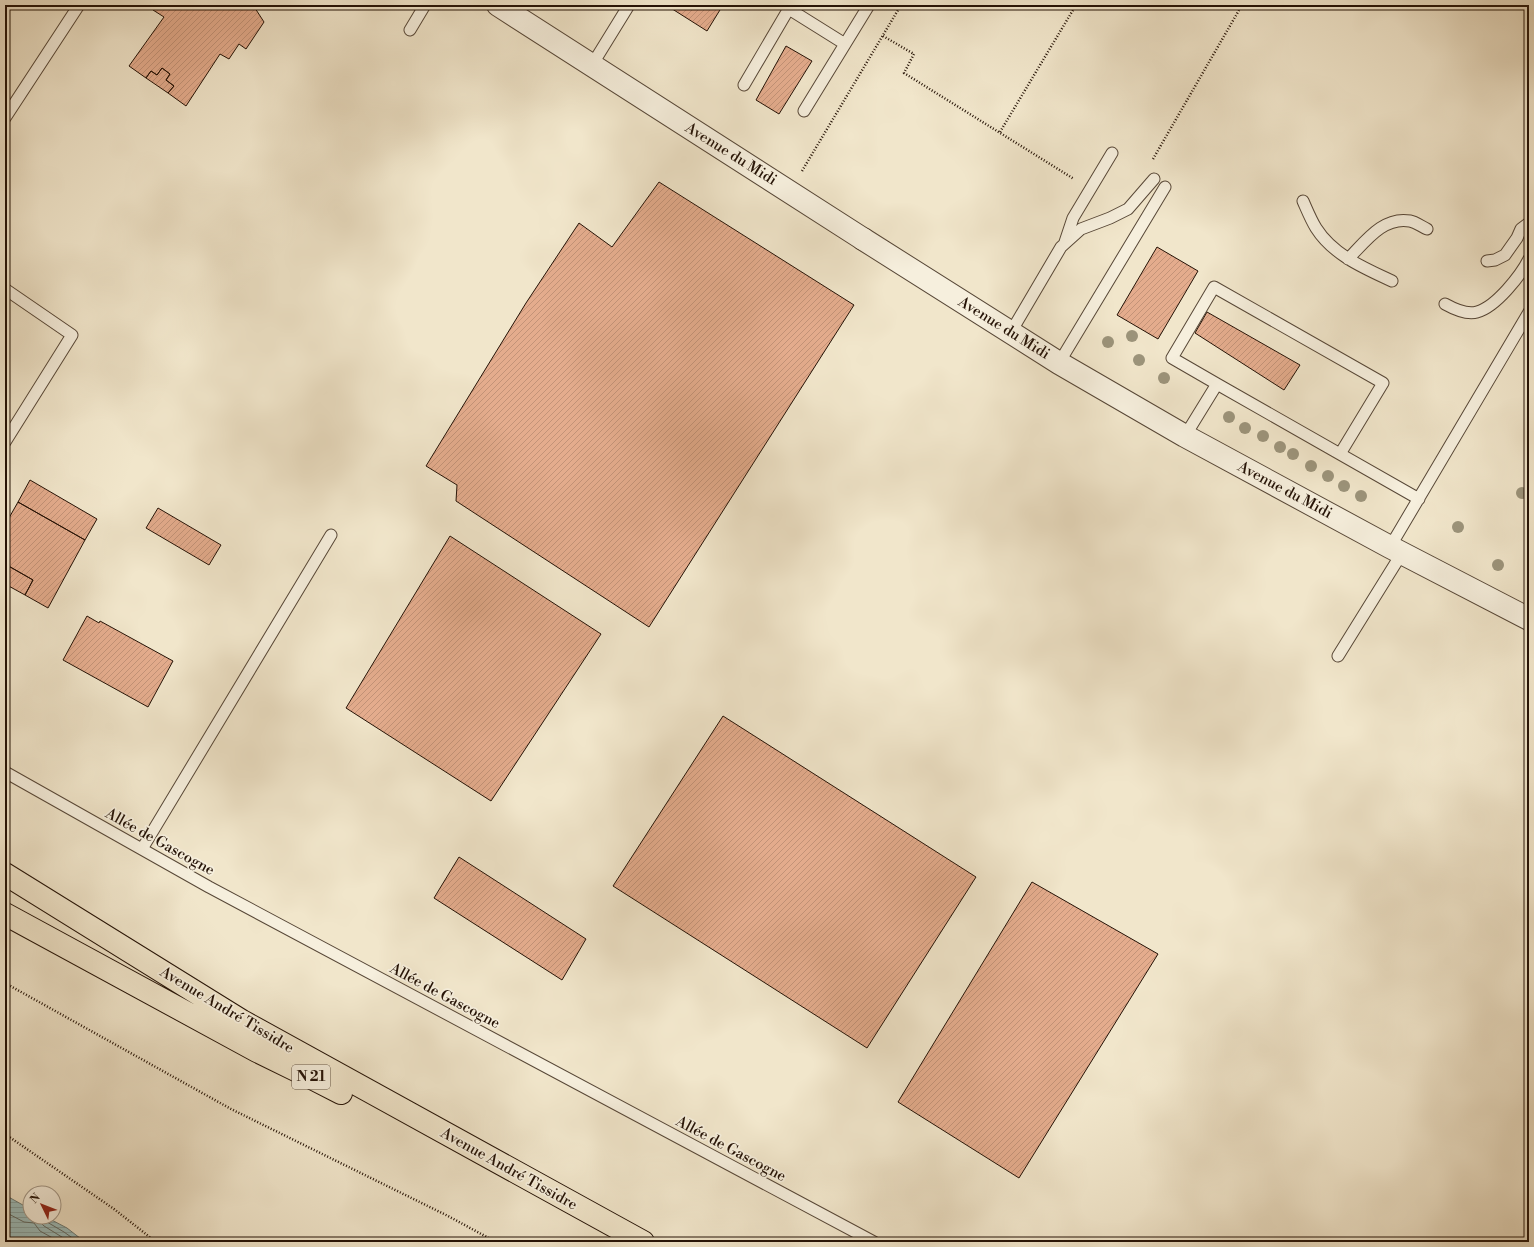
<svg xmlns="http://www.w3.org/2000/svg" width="1534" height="1247" viewBox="0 0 1534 1247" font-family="'Libre Bodoni',serif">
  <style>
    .water { fill: url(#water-rules); stroke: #6c7974 }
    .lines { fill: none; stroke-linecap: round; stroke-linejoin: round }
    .shore { stroke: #606862; stroke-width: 1 }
    .building { fill: url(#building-hatch); stroke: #241206 }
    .service-casing { stroke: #574737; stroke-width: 13 }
    .minor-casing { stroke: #574737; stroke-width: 24 }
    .tertiary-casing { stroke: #574737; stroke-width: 24 }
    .primary-casing { stroke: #241206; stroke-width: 24 }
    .path { stroke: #241206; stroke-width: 2.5; stroke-dasharray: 1 2; stroke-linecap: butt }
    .service { stroke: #f6efdd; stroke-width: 11 }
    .minor { stroke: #f6efdd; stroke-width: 22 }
    .tertiary { stroke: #f6efdd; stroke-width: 22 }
    .primary { stroke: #f1e6cb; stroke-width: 22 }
    .tree { fill: #9c947b }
    .labels { text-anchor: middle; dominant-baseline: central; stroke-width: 3.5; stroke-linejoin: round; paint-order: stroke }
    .shield { fill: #f6efdd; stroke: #635446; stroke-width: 1 }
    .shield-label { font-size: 14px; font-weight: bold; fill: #241206 }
    .street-label { font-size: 15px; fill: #241206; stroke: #f6efdd }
  </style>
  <defs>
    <pattern id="water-rules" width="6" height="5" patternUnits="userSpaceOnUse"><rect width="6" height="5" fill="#9cbebd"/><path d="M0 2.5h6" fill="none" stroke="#86a2a1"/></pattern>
    <pattern id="building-hatch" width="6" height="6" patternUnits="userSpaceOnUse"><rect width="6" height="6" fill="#e4ac8d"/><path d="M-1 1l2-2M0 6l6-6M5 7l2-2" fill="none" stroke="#c39378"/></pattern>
  </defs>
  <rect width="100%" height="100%" fill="#f1e6cb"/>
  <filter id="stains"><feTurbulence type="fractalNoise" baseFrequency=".005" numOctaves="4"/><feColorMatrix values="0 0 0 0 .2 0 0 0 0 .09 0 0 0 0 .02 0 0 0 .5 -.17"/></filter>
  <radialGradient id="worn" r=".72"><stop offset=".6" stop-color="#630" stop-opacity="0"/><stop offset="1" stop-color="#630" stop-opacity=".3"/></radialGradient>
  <path class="water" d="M5 1195 30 1209V1217H46L67 1228 85 1242H5Z"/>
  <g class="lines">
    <path class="shore" d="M5 1212 24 1222 34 1223 40 1231 60 1242
      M40 1217V1222L44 1226 70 1242
      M45 1217 47 1222 64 1232 78 1242"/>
  </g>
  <path class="building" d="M156 5H237L243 10 246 5H253L264 22 246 49 239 44 229 59 220 54 186 106 168 93 174 86 166 80 170 74 162 68 157 75 151 71 146 78 129 66 164 17 153 10Z
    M666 5H723L707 31Z
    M786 46 812 61 779 114 756 100Z
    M162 68 170 74 166 80 174 86 168 93 146 78 151 71 157 75Z
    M659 182 854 305 649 627 456 501 457 485 426 466 526 303 579 223 612 247Z
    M1157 247 1198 271 1158 339 1117 315Z
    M1207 312 1300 365 1284 390 1195 333Z
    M30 480 97 519 85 540 18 502Z
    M18 502 85 540 48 608 25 595 33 580 5 564V525Z
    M158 508 221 545 209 565 146 528Z
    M450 536 601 634 491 801 346 708Z
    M5 564 33 580 25 595 5 584Z
    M87 616 99 623 100 621 173 661 148 707 63 660Z
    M723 716 976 877 867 1048 613 886Z
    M459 857 586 939 562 980 434 898Z
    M1032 882 1158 954 1019 1178 898 1102Z"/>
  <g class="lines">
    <defs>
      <path id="service" d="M789 9 845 44
        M410 30 425 5
        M592 65 629 5
        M744 85 791 5
        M804 111 869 5
        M5 118 79 5
        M1303 201C1307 210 1311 220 1316 228 1333 255 1364 268 1392 281
        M1065 242 1073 218 1112 153
        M1348 259C1365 242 1383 216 1410 221 1416 222 1422 227 1427 229
        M1487 261 1495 260 1505 255 1517 238 1521 229 1529 223
        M5 289 72 335 5 442
        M1445 304C1454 309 1467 315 1477 312 1496 307 1521 275 1529 259
        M1011 332 1061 247 1081 229 1110 218 1128 209 1154 179
        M1059 363 1165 187
        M1217 384 1172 358 1214 287 1383 383 1340 454
        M1185 436 1217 384 1419 499
        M1390 547 1529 312
        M1338 656 1402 553
        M5 772 209 887 874 1242
        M142 849 331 535"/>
      <path id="minor" d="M863 239 1059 363 1185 436 1390 547 1529 619"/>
      <path id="tertiary" d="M498 5 863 239"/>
      <path id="primary" d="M5 874 242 1021 643 1242
        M5 914 257 1051 304 1074 341 1093"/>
    </defs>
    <use href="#service" class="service-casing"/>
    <use href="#minor" class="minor-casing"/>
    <use href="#tertiary" class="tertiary-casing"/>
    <use href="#primary" class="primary-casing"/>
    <path class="path" d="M883 36 914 54 904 73 1074 179
      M1000 132 1076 5
      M1153 159 1242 5
      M802 171 901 5
      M5 983 231 1109 448 1216 496 1242
      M5 1134 114 1209 156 1242"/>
    <use href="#service" class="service"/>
    <use href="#minor" class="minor"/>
    <use href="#tertiary" class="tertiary"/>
    <use href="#primary" class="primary"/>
  </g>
  <g class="tree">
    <circle cx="1132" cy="336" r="6"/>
    <circle cx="1108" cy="342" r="6"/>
    <circle cx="1139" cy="360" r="6"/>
    <circle cx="1164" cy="378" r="6"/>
    <circle cx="1229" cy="417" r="6"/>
    <circle cx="1245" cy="428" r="6"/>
    <circle cx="1263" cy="436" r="6"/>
    <circle cx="1280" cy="447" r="6"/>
    <circle cx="1293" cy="454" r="6"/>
    <circle cx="1311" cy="466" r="6"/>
    <circle cx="1328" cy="476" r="6"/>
    <circle cx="1344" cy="486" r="6"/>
    <circle cx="1522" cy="493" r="6"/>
    <circle cx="1361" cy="496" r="6"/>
    <circle cx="1458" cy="527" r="6"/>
    <circle cx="1498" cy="565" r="6"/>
  </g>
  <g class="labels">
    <rect class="shield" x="292" y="1065" width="38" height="24" rx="3"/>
    <g class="shield-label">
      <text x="311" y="1077">N 21</text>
    </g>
    <g class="street-label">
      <text transform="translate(731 154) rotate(32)">Avenue du Midi</text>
      <text transform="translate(1004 328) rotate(32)">Avenue du Midi</text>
      <text transform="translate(1285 490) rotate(28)">Avenue du Midi</text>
      <text transform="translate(160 842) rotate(29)">Allée de Gascogne</text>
      <text transform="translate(445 996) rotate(28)">Allée de Gascogne</text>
      <text transform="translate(227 1010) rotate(31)">Avenue André Tissidre</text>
      <text transform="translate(731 1149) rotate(28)">Allée de Gascogne</text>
      <text transform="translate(509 1169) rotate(29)">Avenue André Tissidre</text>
    </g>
  </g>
  <rect width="1534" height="1247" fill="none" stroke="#f1e6cb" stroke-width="20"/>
  <rect x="6" y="6" width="1522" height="1235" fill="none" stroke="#241206" stroke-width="2"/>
  <rect x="10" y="10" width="1514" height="1227" fill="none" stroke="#241206"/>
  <g transform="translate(42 1205) rotate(313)"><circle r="19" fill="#f6efdd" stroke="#a29787"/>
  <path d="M0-3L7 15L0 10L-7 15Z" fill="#8f2418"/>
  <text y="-6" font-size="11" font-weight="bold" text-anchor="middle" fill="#241206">N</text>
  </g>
  <rect width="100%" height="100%" filter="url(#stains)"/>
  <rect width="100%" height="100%" fill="url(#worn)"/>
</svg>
